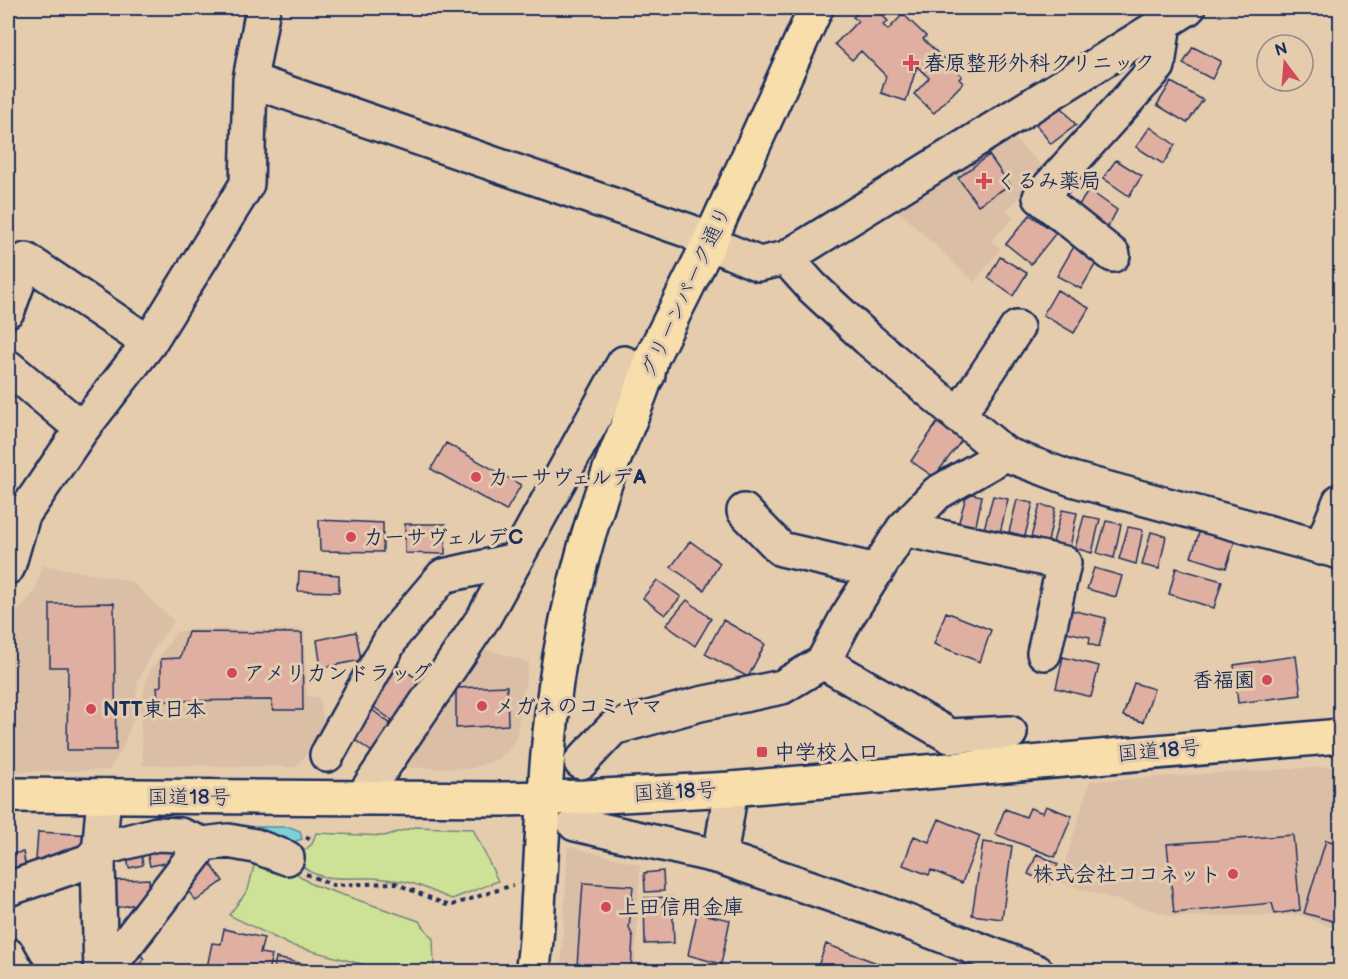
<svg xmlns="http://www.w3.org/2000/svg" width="1348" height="979" viewBox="0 0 1348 979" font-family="'Balsamiq Sans','Klee One',sans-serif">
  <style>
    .built { fill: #dbbea6 }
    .green { fill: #cde297; stroke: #74887a; stroke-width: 1.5 }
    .water { fill: #7ed0d5; stroke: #5690a5; stroke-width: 1.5 }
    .building { fill: #dfb0a1; stroke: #1b2f5e; stroke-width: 1.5 }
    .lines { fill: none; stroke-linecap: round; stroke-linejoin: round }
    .minor-casing { stroke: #1b2f5e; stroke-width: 38 }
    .major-casing { stroke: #1b2f5e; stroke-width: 38 }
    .highway-casing { stroke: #1b2f5e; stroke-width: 38 }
    .path { stroke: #1b2f5e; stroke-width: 4; stroke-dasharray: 4.5 4.5; stroke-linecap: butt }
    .minor { stroke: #e5ccad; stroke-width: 33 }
    .major { stroke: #f8deab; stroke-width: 33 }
    .highway { stroke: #f8deab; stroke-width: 33 }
    .poi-dot { fill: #d1495b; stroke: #e5ccad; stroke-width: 2 }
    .labels { text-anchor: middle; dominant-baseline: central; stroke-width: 6; stroke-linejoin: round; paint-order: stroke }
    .poi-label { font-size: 21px; font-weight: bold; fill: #1b2f5e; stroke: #e5ccad; text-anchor: start }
    .street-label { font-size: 21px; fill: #1b2f5e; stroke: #e5ccad }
  </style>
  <rect width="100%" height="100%" fill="#e5ccad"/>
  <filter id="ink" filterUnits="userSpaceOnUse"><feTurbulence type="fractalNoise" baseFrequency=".0167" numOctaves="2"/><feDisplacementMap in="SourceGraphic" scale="12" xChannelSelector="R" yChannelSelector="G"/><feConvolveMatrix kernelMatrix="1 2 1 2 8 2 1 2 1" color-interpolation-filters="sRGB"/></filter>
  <g filter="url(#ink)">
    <path class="built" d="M1008 131 1046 171 1007 210 1014 218 991 241 1001 249 974 282 889 202Z
      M42 565 131 581 174 621 153 650 138 681 134 718 123 747 109 770 8 772 14 705 8 699V615L20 609 36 589Z
      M191 629 304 630 307 696 319 697 325 730 296 767 143 765 140 710 148 674 176 632Z
      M481 648 529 662 516 738 508 751 496 760 470 769 399 767Z
      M1340 766V930L1299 915 1174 917 1059 882 1090 781Z
      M568 846 640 865 635 971 578 972 561 969Z"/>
    <path class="green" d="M415 827 473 829 498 881 452 899C437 894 422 885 407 882 397 880 385 879 374 878 350 877 309 885 297 857L312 844 316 833 384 836Z
      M257 854 288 867 311 884 419 921 433 939 434 967 369 966 290 945 229 915 248 890Z"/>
    <path class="water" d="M257 827H290L300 831 302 839 291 843 249 834Z"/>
    <path class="building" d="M863 8H874L888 21 883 25 888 30 903 14 926 36 923 39 962 76 959 79 963 83 934 113 914 94 929 78 917 66 906 101 881 93 886 76 861 51 852 60 835 44 858 21 853 17Z
      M1193 47 1221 61 1212 79 1183 64Z
      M1171 82 1203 100 1187 123 1157 105Z
      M1059 104 1076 125 1051 144 1034 122Z
      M1150 127 1175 145 1163 164 1136 147Z
      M989 155 1010 185 978 205 958 178Z
      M1116 160 1142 176 1129 196 1103 178Z
      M1089 190 1117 210 1104 235 1072 215Z
      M1030 215 1056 233 1031 264 1006 244Z
      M1076 243 1099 258 1081 289 1057 276Z
      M1000 257 1027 273 1013 296 988 278Z
      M1057 290 1089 308 1074 333 1043 315Z
      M937 423 962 440 934 477 911 461Z
      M446 443 521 485 506 511 431 469Z
      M967 493 982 496 975 530 958 525Z
      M993 496 1008 499 1000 533 984 529Z
      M1017 500 1033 503 1025 536 1009 532Z
      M1040 505 1055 508 1048 542 1031 537Z
      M1062 510 1077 513 1070 547 1053 542Z
      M1084 516 1100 519 1092 553 1075 548Z
      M319 520 383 523V552L320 551Z
      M1106 521 1121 524 1114 558 1097 553Z
      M405 524H446L445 554 405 553Z
      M1128 527 1143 530 1136 564 1119 559Z
      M1201 527 1236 538 1226 568 1191 557Z
      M1151 532 1166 536 1159 569 1142 565Z
      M690 541 720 563 704 590 671 567Z
      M1094 568 1122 576 1116 597 1087 589Z
      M1176 568 1222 581 1214 608 1169 594Z
      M299 572 339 575V592L298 591Z
      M657 580 681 597 665 615 643 598Z
      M687 600 711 619 695 646 666 625Z
      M114 603 116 750H67L68 667H50V604Z
      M1071 610 1106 618 1099 647 1089 644 1090 637 1066 632Z
      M946 612 991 630 980 662 934 644Z
      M723 620 765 644 748 677 705 654Z
      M188 632 302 633 303 710H273L272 700 158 701 157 687 161 686V659L180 658Z
      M356 632 361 660 321 668 317 640Z
      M1296 656 1301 695 1238 703 1234 665Z
      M1063 657 1099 666 1091 697 1056 688Z
      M396 665 421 681 393 721 368 703Z
      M1134 683 1154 689 1143 722 1123 716Z
      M507 686 508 725 456 728V688Z
      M367 706 392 725 372 752 351 737Z
      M1046 806 1072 816 1055 857 995 834 1005 809 1026 817 1030 808 1043 813Z
      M939 819 980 836 962 883 931 870 929 875 903 865 914 836 929 842Z
      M38 832 92 835 73 862 36 860Z
      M1293 835 1300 910 1275 914 1272 903 1174 913 1167 844Z
      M1326 840 1340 844V907L1336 922 1304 913Z
      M983 842 1012 846 1002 919 972 915Z
      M182 845 184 859 150 866 146 847Z
      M141 850 143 865 129 868 126 853Z
      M23 852 27 874 8 876V854Z
      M1037 854 1058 864 1049 884 1028 874Z
      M210 863 223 881 196 901 183 884Z
      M663 871 664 891 645 892 644 873Z
      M149 879 150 901 121 907 107 908V881Z
      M583 883 633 886 629 928 633 937 631 970 577 966Z
      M672 897 674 943 645 944 644 898Z
      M697 913 730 920 721 964 688 955Z
      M224 929 264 938 260 953 272 955 268 972H206L212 943 221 944Z
      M151 936 154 939 141 955 144 959 135 972H117Z
      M826 944 901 972H833L818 966Z
      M276 958 341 972H273Z"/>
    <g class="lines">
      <defs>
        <path id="minor" d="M250 80 689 231 709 243 759 264 786 258 1188 8
          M1113 255 1040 197 1158 66 1164 22
          M786 258 812 287 868 339 1005 454 1072 479 1340 552
          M8 310 26 260 149 343
          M8 367 82 429
          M958 416 1017 328
          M744 511 781 549 877 571
          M903 529 1064 563 1044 653
          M1321 548 1340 501
          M8 567 23 515 82 429 149 343 247 184 250 80 263 8
          M823 662 950 736 1010 733
          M327 755 394 634 443 576 515 560
          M581 762 613 728 700 704 782 687 823 662 847 617 903 529 937 493 1005 454
          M362 798 484 617 624 363 648 375
          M575 824 720 857 879 911 1037 972
          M720 857 731 789
          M8 889 89 861 100 849 157 834 180 835 203 844 228 841 255 846 287 858
          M8 955 18 972
          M101 972 98 865 104 796
          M105 972 203 844"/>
        <path id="major" d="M532 972C538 940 537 908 540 877 544 803 548 728 560 656 571 593 588 531 609 472 623 433 642 397 652 357L709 243 816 8"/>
        <path id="highway" d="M8 795 502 799 585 797 731 789 1340 736"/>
      </defs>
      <use href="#minor" class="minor-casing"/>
      <use href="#major" class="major-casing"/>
      <use href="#highway" class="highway-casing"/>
      <path class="path" d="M307 840 311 832
        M306 874 333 885 395 883 449 906 513 885"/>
      <use href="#minor" class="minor"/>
      <use href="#major" class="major"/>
      <use href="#highway" class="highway"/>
    </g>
  </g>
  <g class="poi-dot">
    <path d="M908 54h6v6h6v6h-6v6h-6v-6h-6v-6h6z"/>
    <path d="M981 172h6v6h6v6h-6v6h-6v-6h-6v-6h6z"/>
    <circle cx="476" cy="477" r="6"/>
    <circle cx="351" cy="537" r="6"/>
    <circle cx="232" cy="673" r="6"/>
    <circle cx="1267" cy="680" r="6"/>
    <circle cx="482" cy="706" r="6"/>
    <circle cx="91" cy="709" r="6"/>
    <rect x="756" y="746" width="12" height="12" rx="3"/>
    <circle cx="1233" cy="874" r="6"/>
    <circle cx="606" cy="907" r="6"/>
  </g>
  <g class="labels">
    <g class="poi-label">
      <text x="924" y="63">春原整形外科クリニック</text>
      <text x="996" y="181">くるみ薬局</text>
      <text x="488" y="477">カーサヴェルデA</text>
      <text x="363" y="537">カーサヴェルデC</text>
      <text x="244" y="673">アメリカンドラッグ</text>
      <text x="1255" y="680" text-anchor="end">香福園</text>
      <text x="494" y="706">メガネのコミヤマ</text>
      <text x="103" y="709">NTT東日本</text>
      <text x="774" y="752">中学校入口</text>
      <text x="1221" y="874" text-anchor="end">株式会社ココネット</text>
      <text x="618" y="907">上田信用金庫</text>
    </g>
    <g class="street-label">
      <text transform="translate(686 292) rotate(-65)">グリーンパーク通り</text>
      <text transform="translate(1159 751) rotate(-5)">国道18号</text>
      <text transform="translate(675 792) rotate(-3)">国道18号</text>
      <text x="189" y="797">国道18号</text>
    </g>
  </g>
  <rect width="1348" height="979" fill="none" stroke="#e5ccad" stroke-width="30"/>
  <rect x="15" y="15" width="1318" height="949" fill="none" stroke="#1b2f5e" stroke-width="2" filter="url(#ink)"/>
  <g transform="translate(1285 63) rotate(344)"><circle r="28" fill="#e5ccad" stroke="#948d8d" stroke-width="1.5"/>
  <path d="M0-4.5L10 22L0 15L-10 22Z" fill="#d1495b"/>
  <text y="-9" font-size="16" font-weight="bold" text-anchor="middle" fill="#1b2f5e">N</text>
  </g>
</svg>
